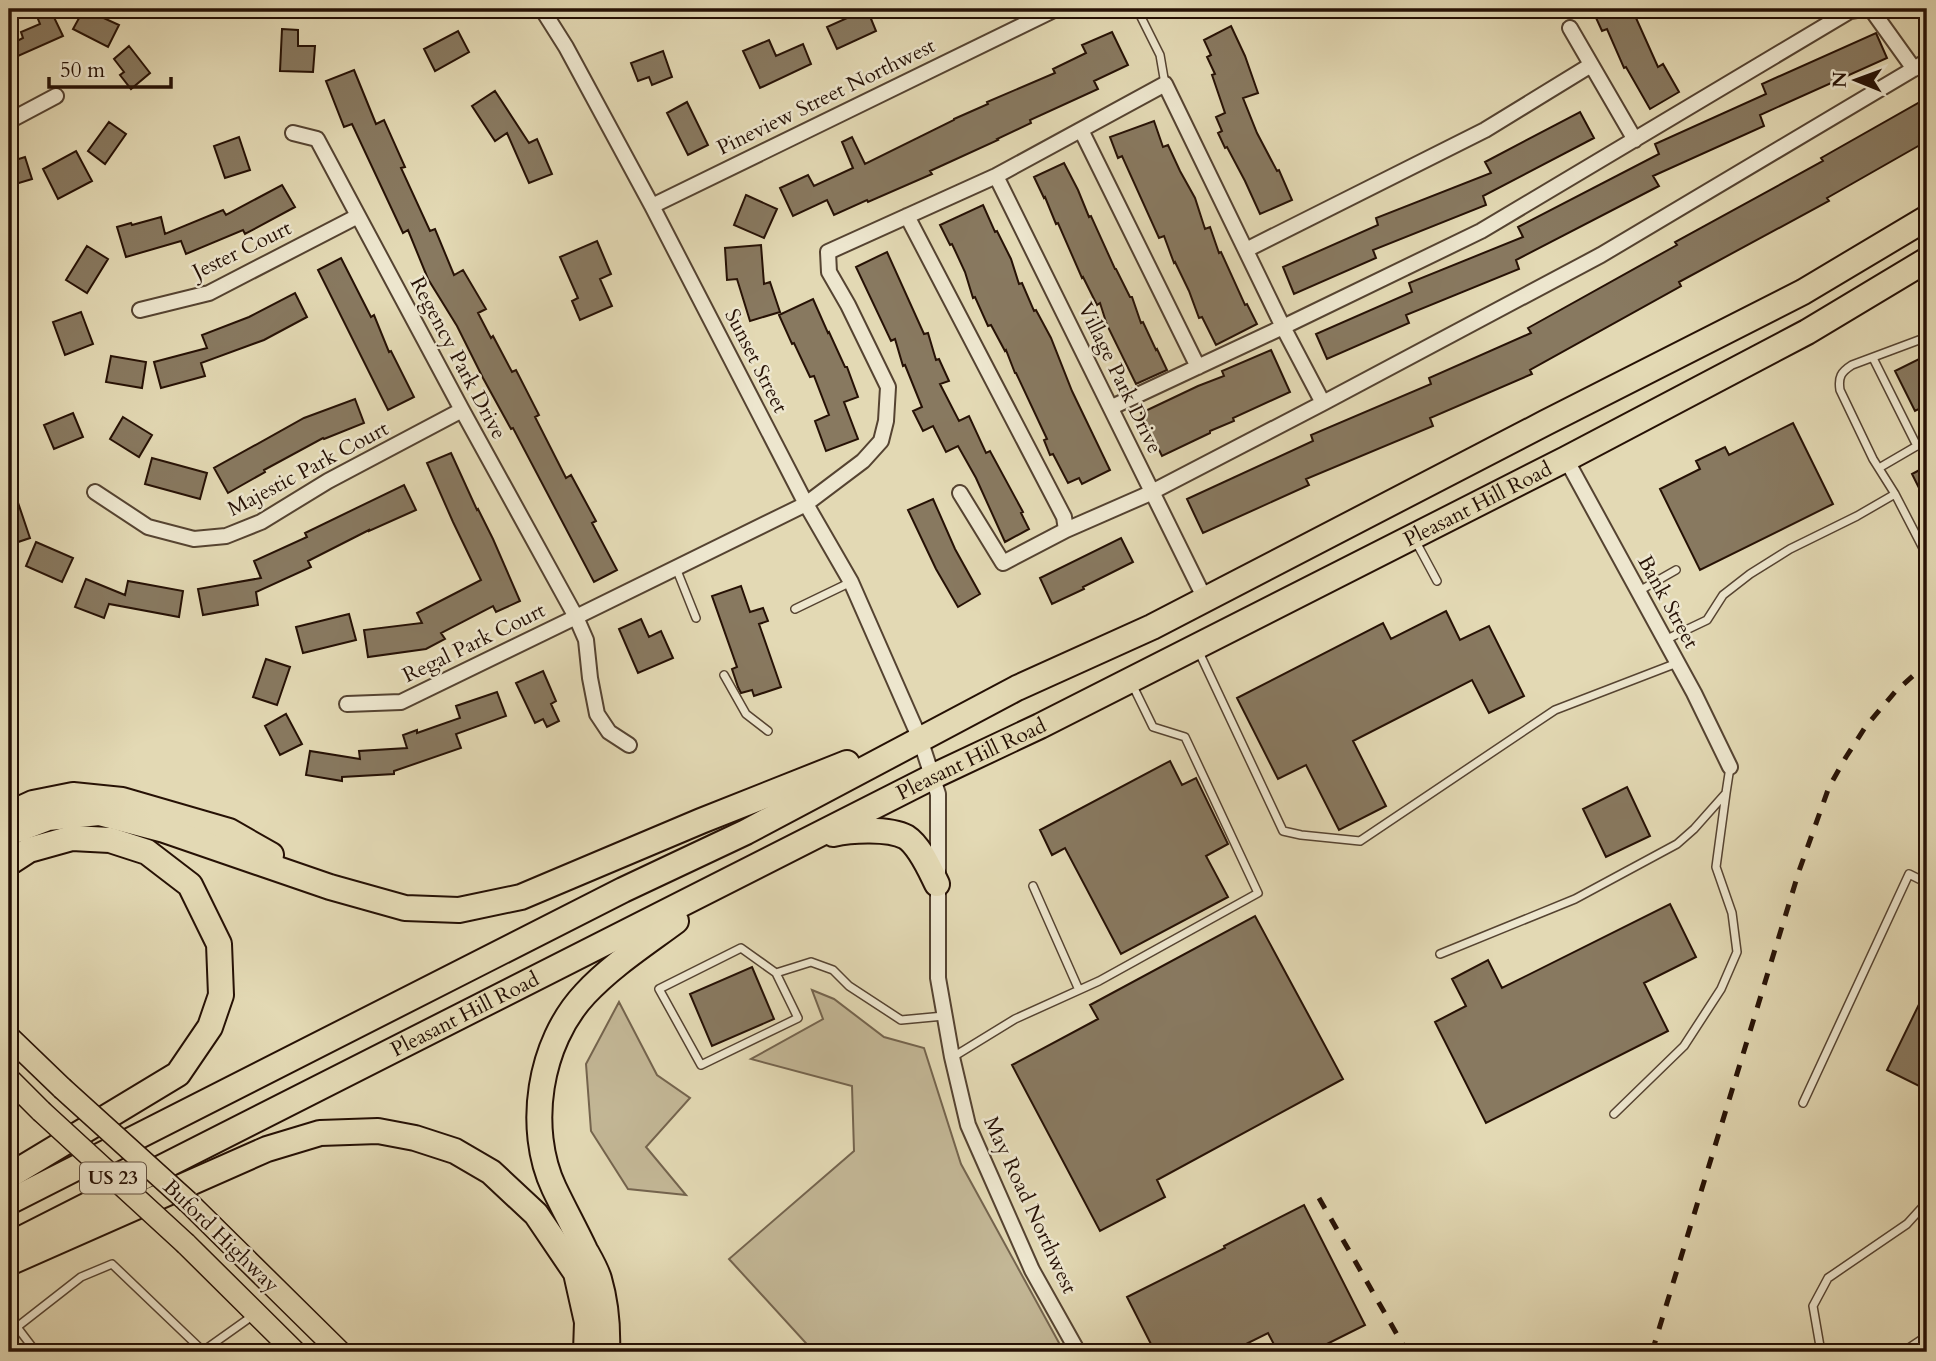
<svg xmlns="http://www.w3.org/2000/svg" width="1936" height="1361" viewBox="0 0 1936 1361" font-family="Cardo,serif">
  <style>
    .green { fill: #c3b796; stroke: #74644e; stroke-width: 2 }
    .building { fill: #887960; stroke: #261105; stroke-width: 2 }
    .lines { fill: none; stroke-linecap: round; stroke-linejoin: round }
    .lane-casing { stroke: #554331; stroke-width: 10 }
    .street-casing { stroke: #554331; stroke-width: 18 }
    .primary-casing { stroke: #261105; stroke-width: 24 }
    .highway-casing { stroke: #261105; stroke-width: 28 }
    .lane { stroke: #ede6ce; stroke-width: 7 }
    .street { stroke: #ede6ce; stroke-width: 14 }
    .primary { stroke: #e3d9b4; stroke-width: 21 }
    .highway { stroke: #e3d9b4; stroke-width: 24 }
    .rail { stroke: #261105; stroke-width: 5; stroke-dasharray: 12 12; stroke-linecap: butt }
    .primary-bridge-casing { stroke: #261105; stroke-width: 24; stroke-linecap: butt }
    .primary-bridge { stroke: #e3d9b4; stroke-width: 21 }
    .labels { text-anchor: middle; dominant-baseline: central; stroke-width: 5; stroke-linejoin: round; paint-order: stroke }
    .shield { fill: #ede6ce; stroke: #625141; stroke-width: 2 }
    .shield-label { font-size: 19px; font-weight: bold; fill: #261105 }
    .street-label { font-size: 21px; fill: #261105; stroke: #ede6ce }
  </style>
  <rect width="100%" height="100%" fill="#e3d9b4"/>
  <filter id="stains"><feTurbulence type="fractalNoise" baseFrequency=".00286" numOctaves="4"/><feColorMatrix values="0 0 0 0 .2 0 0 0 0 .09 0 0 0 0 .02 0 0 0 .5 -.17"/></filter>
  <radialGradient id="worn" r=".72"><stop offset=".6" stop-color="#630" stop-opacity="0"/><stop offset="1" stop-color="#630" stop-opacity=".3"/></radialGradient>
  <path class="green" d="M812 990 834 999 884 1037 924 1048 961 1164 1064 1352H814L729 1259 854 1151 852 1086 751 1059 823 1019Z
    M619 1002 657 1075 690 1098 646 1147 686 1195 628 1189 591 1131 586 1064Z"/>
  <path class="building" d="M48 9H50L63 36 9 60V45L23 38 21 32 40 24 36 14Z
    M84 9 119 25 108 47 73 29Z
    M867 9 876 31 837 49 827 27Z
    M1592 9H1632L1658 67 1663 64 1679 92 1650 109 1626 67 1624 68 1607 29 1602 31Z
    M1231 26 1245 56 1258 93 1243 98 1257 133 1277 171 1279 170 1292 200 1260 214 1245 181 1227 147 1225 148 1218 133 1222 131 1216 117 1225 113 1212 75 1215 74 1207 57 1211 55 1204 40Z
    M282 29 298 30V46H315L313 72 280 71Z
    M458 31 469 52 435 71 424 49Z
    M1112 32 1128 65 1094 81 1098 89 1030 120 1031 123 997 139 998 140 930 171 932 174 868 202 867 200 834 215 827 200 793 216 780 188 808 175 814 186 853 168 842 142 852 137 865 164 954 120V119L988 104 987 102 1055 73 1053 69 1086 53 1082 45Z
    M1876 33 1887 58 1760 115 1764 126 1653 176 1659 186 1516 260 1519 269 1406 315 1409 323 1327 359 1316 334 1412 292 1409 283 1523 237 1518 227 1659 154 1655 144 1766 94 1762 84Z
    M769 40 776 56 803 44 811 64 760 88 743 51Z
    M129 46 150 73 131 89 120 75 124 72 114 59Z
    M663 51 672 77 652 85 649 77 638 81 631 63Z
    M354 70 376 124 384 120 405 167 401 168 430 231 435 229 454 275 463 270 486 309 478 313 491 338 493 336 512 372 516 370 539 415 535 417 566 478 571 475 596 521 592 523 617 570 594 582 513 428 511 429 483 378 457 326 428 279 408 230 403 233 352 124 344 127 326 81Z
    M495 91 529 143 537 139 552 174 529 183 507 133 495 141 472 106Z
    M1927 98V141L1827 198 1829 201 1679 282 1681 286 1530 370 1532 374 1430 418 1433 426 1306 479 1309 485 1203 533 1187 499 1313 441 1311 435 1431 384 1429 378 1531 333 1528 328 1677 245 1675 242 1823 161 1821 158Z
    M687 102 708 145 688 155 667 113Z
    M1580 112 1594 138 1483 196 1486 205 1373 250 1376 258 1294 294 1283 267 1378 225 1376 218 1491 173 1485 162Z
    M1154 121 1163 147 1168 145 1180 171 1195 198 1205 229 1210 227 1219 253 1221 252 1245 305 1247 304 1257 324 1216 345 1202 317 1199 318 1189 291 1175 262 1174 263 1164 236 1159 238 1122 156 1118 158 1110 137Z
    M109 122 126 134 105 164 88 151Z
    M239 137 250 170 225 178 214 146Z
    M76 151 92 181 58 199 43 169Z
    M25 157 32 179 9 186V162Z
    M1064 163 1078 190 1089 217 1091 216 1115 269H1116L1130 297H1132L1141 323 1143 322 1156 350 1157 349 1167 370 1136 384 1107 325 1100 303 1097 305 1083 277 1082 278 1058 223 1056 224 1045 197 1044 198 1034 177Z
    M282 185 295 207 245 234 243 230 186 254 181 241 126 257 117 227 131 223 132 225 161 217 165 234 223 210 226 215Z
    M746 195 777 209 764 238 734 225Z
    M983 205 995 232 997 231 1011 259 1019 284 1022 283 1034 311 1036 310 1051 338 1072 391 1110 470 1082 484 1079 478 1068 483 1053 454 1050 455 1044 440 1047 439 1016 373H1015L1006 350 1005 351 991 325 988 326 975 297 973 298 965 272 952 244 950 245 940 225Z
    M597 241 611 274 600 279 612 306 580 320 572 301 578 298 560 257Z
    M761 245 764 284 770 282 780 312 750 321 737 279 727 280 725 248Z
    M87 246 108 259 87 293 66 280Z
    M887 252 924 334 928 333 936 360 939 359 949 381 940 384 959 421 969 416 986 453 990 451 1023 512 1021 513 1029 529 1005 542 976 478 958 446 946 452 933 426 923 431 913 411 922 407 905 365 903 366 895 339 891 341 856 267Z
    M341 258 371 317 374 315 389 352 391 351 414 397 388 410 318 270Z
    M295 293 307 317 264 340 201 363 205 376 161 388 154 362 207 348 202 335 249 317Z
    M813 299 828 333 829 332 845 367H847L858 397 844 402 858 439 826 451 815 421 829 415 814 376 810 377 794 343 792 344 779 315Z
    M81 312 93 344 65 355 53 322Z
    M1271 350 1290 392 1233 418 1234 421 1210 431V433L1162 456 1141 413 1198 386 1224 376 1222 371Z
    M1927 355V405L1915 411 1895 371Z
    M111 356 146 362 142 388 106 382Z
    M355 399 364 423 324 439 323 438 264 470 265 472 228 493 214 468 304 418Z
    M73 413 83 437 54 449 44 425Z
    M123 417 152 435 139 457 110 439Z
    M1793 423 1833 504 1700 570 1660 489 1700 469 1696 461 1725 447 1729 455Z
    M451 453 477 510 478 509 493 539 520 601 496 612 493 606 441 633 445 639 426 649 368 657 364 630 422 623 417 613 481 580 453 522 427 463Z
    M152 458 207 473 200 499 145 484Z
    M1927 466V504L1912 474Z
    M9 482H11L30 538 9 545Z
    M404 485 416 510 369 531V530L308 561 311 567 256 592 258 605 203 615 198 589 261 578 254 561 307 537 305 533Z
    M933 499 955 549 980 594 958 607 936 569 908 510Z
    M1121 538 1133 562 1083 587 1084 589 1052 604 1040 578Z
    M36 542 73 558 62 582 26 566Z
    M86 579 125 595 128 581 183 591 179 617 109 604 104 618 75 607Z
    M741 586 750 612 763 608 768 621 759 624 781 687 754 696 752 690 741 693 738 687 732 669 737 667 712 596Z
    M1446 611 1460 640 1489 626 1524 696 1489 713 1472 680 1353 741 1386 806 1339 830 1306 765 1278 779 1237 698 1383 623 1391 639Z
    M349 614 356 640 303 653 296 627Z
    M641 619 649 637 661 631 673 658 638 673 619 629Z
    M266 659 290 667 277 705 253 697Z
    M543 671 556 701 551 704 559 721 547 727 543 719 535 723 516 683Z
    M497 692 506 716 456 734 461 748 394 771V774L342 777V781L306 775 310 751 360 759 359 751 407 748 403 735 417 730V733L460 718 456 706Z
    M286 714 302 744 280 755 265 726Z
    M1170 761 1182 785 1196 778 1228 844 1206 856 1228 897 1121 954 1065 848 1052 855 1040 830Z
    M1627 787 1650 836 1606 857 1583 809Z
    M1670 904 1696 957 1644 983 1668 1031 1486 1123 1435 1022 1466 1006 1452 979 1488 960 1502 988Z
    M1255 916 1343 1079 1157 1180 1165 1197 1100 1231 1012 1065 1098 1019 1090 1005Z
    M752 967 774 1019 712 1046 690 994Z
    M1927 988V1090L1887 1070Z
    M1304 1205 1365 1325 1311 1352H1278L1268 1333 1230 1352H1199L1196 1347 1187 1352H1155L1127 1297 1225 1248 1224 1246Z"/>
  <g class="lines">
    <defs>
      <path id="lane" d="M1137 9 1160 55 1165 84
        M1873 358 1917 446
        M1879 468 1927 440
        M1895 494 1873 459 1840 390C1838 377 1841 372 1852 365L1927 337
        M1415 540 1437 581
        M676 568 696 618
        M1639 591 1676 570
        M795 609 851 582
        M1665 640 1707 620 1723 595 1750 574 1790 549 1857 516 1895 494 1927 556
        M1198 650 1283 831 1301 835 1360 841 1555 710 1677 663
        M724 675 746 714 768 731
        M1033 886 1079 990
        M741 948 776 973 798 1018 701 1065 659 989Z
        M1440 954 1575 899 1677 844 1694 829 1726 793 1730 767
        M776 973 811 962 833 970 849 986 901 1020 944 1016
        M953 1057 1015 1019 1099 981 1258 893 1185 737 1153 727 1132 684
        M1803 1103 1909 874 1927 883
        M1614 1114 1684 1046 1721 989 1737 952 1732 913 1716 867 1726 793
        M36 1352 17 1327 81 1277 112 1264 203 1351 255 1314
        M1821 1352 1813 1306 1828 1278 1907 1224 1927 1202
        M1903 1352 1927 1336"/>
      <path id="street" d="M542 9 566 47 652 206 806 504 851 582 920 739 938 794V978L952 1057 968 1125 1032 1270 1078 1352
        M1871 9 1914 69
        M1924 9 1927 13
        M1570 28 1635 140
        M9 121 56 96
        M1081 130 1198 367
        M293 133 317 139 462 410 576 617 806 504 863 461 881 441 886 421 888 387 848 305 829 272 828 252 996 176 1165 84 1283 327 1323 403
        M996 176 1205 599
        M652 206 1056 9
        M907 216 1064 517 1066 530
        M1246 250 1485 130 1591 65
        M140 310 209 293 358 216
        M1112 407 1283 327 1481 231 1850 11 1863 9
        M1566 459 1694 693 1730 767
        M95 492 148 527 194 539 226 536 261 522 328 481 462 410
        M960 493 1003 563 1066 530 1146 495 1323 403 1601 255 1927 61
        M347 704 401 702 576 617 586 640 590 678 597 714 609 732 629 745"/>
      <path id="primary" d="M9 1037 62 1088
        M9 1079 41 1111
        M188 1202 340 1352
        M186 1244 295 1352"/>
      <g id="highway">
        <path d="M9 814 33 803 73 795 122 800 229 831 271 855"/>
        <path d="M9 833 48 818 99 813 164 830 330 887 405 908 459 910 521 897 701 821 847 763"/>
        <path d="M833 834C851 830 889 828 906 837 920 846 930 870 937 884"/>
        <path d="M9 863 29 850 72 838 110 840 147 852 190 885 219 944 221 995 210 1027 178 1074 9 1176"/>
        <path d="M9 1202 623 890 746 832 1017 688 1152 627 1545 423 1803 292 1927 218"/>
        <path id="s1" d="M9 1245 934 776 1040 726 1566 459 1807 332 1927 260"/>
        <path d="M9 1263 267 1149 320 1133 378 1131 415 1138 455 1151 491 1172 536 1214 576 1273 587 1322 586 1352"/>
        <path d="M607 1352C608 1327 606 1303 599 1279 596 1269 590 1259 585 1250 575 1229 564 1209 554 1188 526 1128 539 1043 585 994 611 966 645 944 676 921"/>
      </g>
    </defs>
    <use href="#lane" class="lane-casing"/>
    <use href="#street" class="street-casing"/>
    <use href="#primary" class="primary-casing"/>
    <use href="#highway" class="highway-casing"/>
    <use href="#lane" class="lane"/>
    <use href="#street" class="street"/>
    <use href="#primary" class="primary"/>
    <use href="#highway" class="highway"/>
    <path class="rail" d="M1319 1198 1407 1352
      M1652 1352 1799 871 1829 787 1846 757 1866 726 1895 692 1927 663"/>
    <defs>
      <path id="primary-bridge" d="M62 1088 188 1202
        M41 1111 186 1244"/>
    </defs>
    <use href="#primary-bridge" class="primary-bridge-casing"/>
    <use href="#primary-bridge" class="primary-bridge"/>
  </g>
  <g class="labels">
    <rect class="shield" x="80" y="1162.5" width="66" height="31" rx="5"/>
    <g class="shield-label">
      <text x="113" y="1178">US 23</text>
    </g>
    <g class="street-label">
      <text transform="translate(826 97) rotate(-26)">Pineview Street Northwest</text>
      <text transform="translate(242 250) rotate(-26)">Jester Court</text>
      <text transform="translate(458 358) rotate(62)">Regency Park Drive</text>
      <text transform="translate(756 361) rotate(63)">Sunset Street</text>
      <text transform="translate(1120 378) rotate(64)">Village Park Drive</text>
      <text transform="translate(308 469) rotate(-28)">Majestic Park Court</text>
      <text stroke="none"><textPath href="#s1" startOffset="1645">Pleasant Hill Road</textPath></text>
      <text transform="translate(1668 602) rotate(61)">Bank Street</text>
      <text transform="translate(474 643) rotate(-26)">Regal Park Court</text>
      <text stroke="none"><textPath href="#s1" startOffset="1078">Pleasant Hill Road</textPath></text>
      <text stroke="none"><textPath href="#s1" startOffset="511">Pleasant Hill Road</textPath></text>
      <text transform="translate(1030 1205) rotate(65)">May Road Northwest</text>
      <text transform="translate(221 1236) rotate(44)">Buford Highway</text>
    </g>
  </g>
  <rect width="1936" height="1361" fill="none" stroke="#e3d9b4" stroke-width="35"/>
  <rect x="10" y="10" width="1915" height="1340" fill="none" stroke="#261105" stroke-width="3.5"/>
  <rect x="18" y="18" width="1901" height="1326" fill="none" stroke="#261105" stroke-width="2"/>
  <g transform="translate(1856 80) rotate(271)" stroke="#ede6ce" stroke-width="5" paint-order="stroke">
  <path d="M0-5L12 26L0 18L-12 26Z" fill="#261105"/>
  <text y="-10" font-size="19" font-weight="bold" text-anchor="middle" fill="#261105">N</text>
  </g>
  <path d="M49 77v10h122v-10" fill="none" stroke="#261105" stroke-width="3.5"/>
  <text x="60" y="77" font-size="21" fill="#261105" stroke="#ede6ce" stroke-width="5" paint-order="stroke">50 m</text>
  <rect width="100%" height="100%" filter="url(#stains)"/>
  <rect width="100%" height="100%" fill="url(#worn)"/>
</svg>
